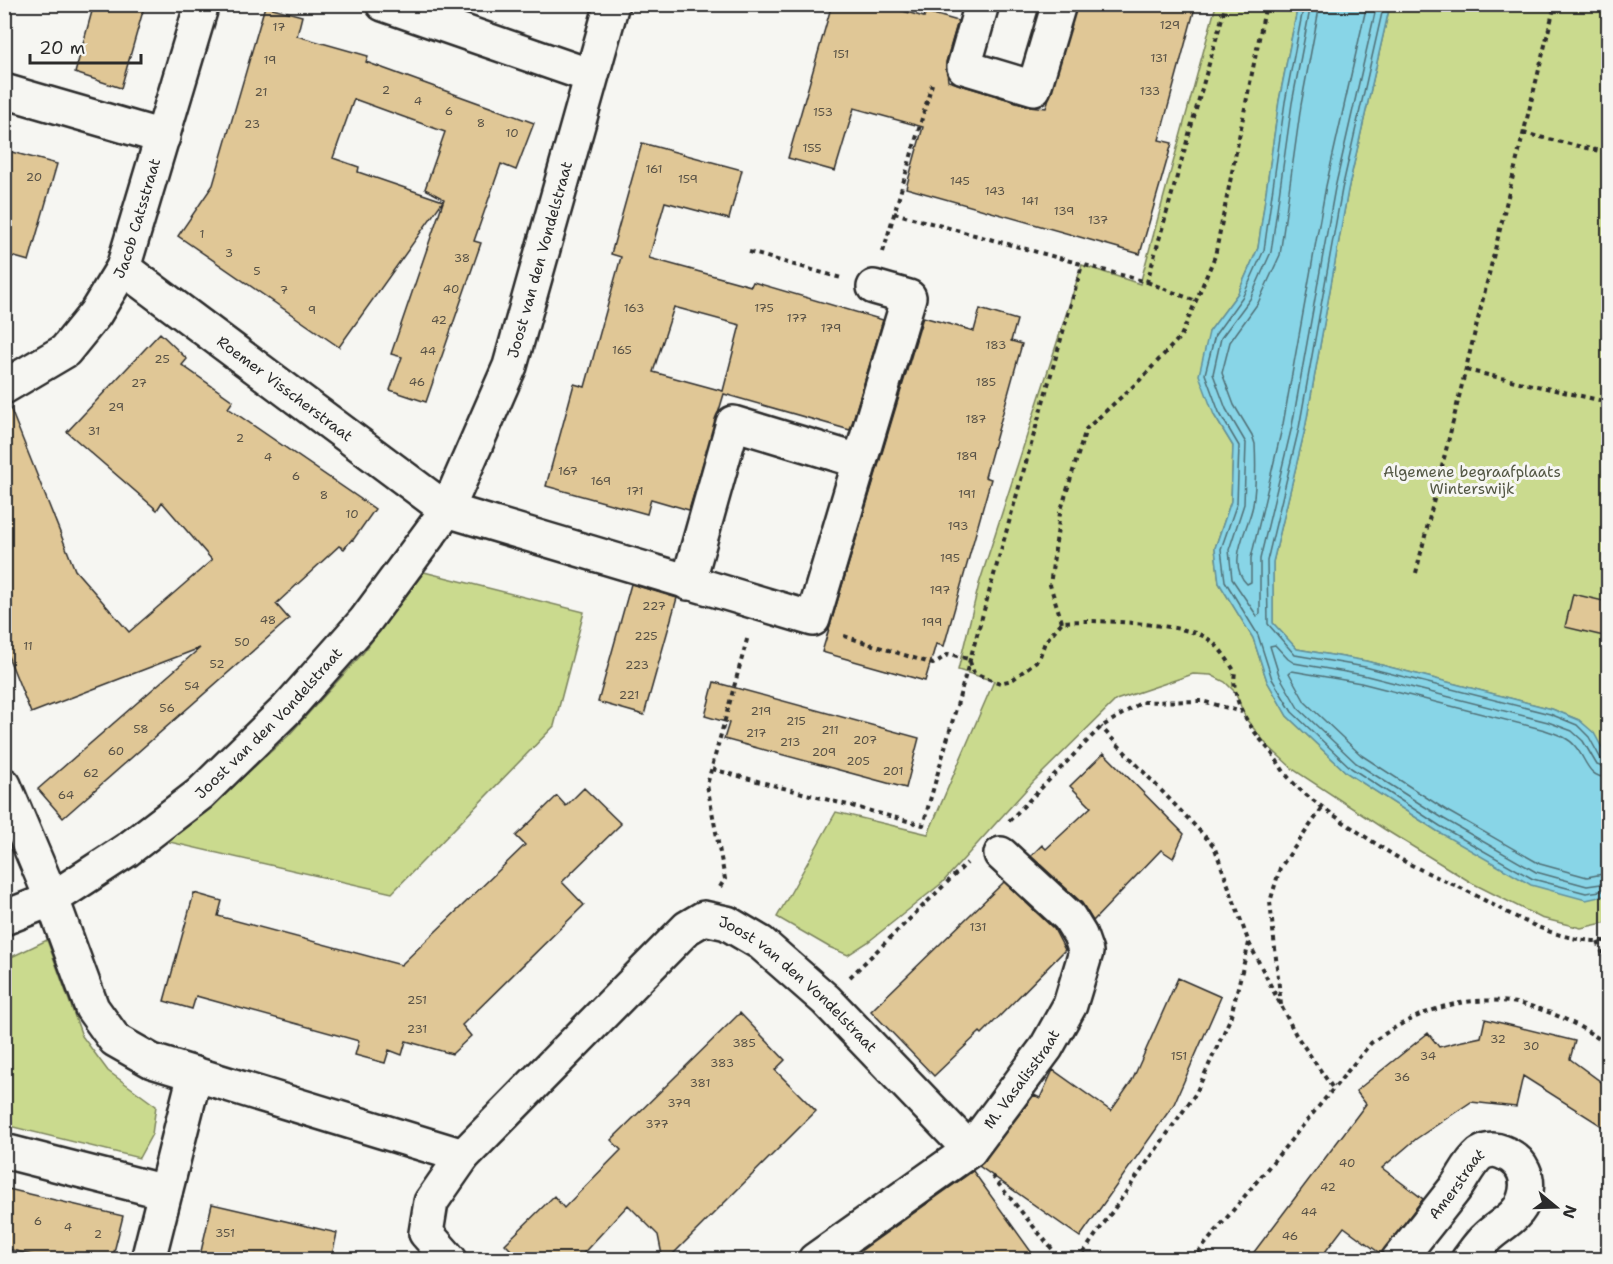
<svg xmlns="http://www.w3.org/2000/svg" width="1613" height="1264" viewBox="0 0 1613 1264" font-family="'Shantell Sans',sans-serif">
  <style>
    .green { fill: #cada8e; stroke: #7a825c; stroke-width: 1.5 }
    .water { fill: #88d5e7; stroke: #63919c; stroke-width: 1.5 }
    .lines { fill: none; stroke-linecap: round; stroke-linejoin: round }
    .shore { stroke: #506f76; stroke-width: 1.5 }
    .building { fill: #e0c796; stroke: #2b2b2b; stroke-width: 1.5; fill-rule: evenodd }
    .minor-casing { stroke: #2b2b2b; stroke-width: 38 }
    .path { stroke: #2b2b2b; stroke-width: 4; stroke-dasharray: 4.5 4.5; stroke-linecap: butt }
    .minor { stroke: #f6f6f2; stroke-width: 33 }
    .labels { text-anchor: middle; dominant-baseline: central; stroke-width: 6; stroke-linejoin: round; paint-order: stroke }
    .number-label { font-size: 12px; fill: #585246 }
    .street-label { font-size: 15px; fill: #2b2b2b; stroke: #f6f6f2 }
    .park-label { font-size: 15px; fill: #535744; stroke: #f6f6f2 }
  </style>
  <rect width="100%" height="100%" fill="#f6f6f2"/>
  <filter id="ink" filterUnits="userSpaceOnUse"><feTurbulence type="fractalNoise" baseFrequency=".0167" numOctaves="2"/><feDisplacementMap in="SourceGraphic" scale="12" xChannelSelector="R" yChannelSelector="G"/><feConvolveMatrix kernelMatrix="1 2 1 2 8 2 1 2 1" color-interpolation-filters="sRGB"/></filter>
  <g filter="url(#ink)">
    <path class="green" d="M1216 5H1298L1279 101 1258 248 1238 293 1209 332 1214 415 1233 446 1231 501 1215 548 1219 583 1253 638 1267 681 1287 716 1347 773 1437 831 1605 897 1608 895V922L1581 928 1541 918 1472 883 1384 829 1294 770 1267 745 1246 719 1235 692 1225 682 1211 675 1193 674 1116 700 1034 781 942 883 868 942 848 955 829 947 777 917 836 812 928 834 994 681 958 670 979 584 1082 265 1140 284Z
      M1390 5H1608V759L1579 720 1552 709 1366 661 1297 649 1273 623V562L1305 429 1348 190Z
      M424 572 584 612 554 726 392 893 165 841 198 818 288 736 363 653Z
      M47 940 82 1036 108 1071 156 1106 152 1134 139 1158 5 1125V960Z"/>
    <path class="water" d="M1298 5H1390L1348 190 1305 429 1273 562V623L1297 649 1366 661 1552 709 1579 720 1594 733 1608 759V895L1586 900 1531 885 1437 831 1347 773 1287 716 1267 681 1253 638 1219 583 1215 548 1231 501 1233 446 1214 415 1199 375 1209 332 1238 293 1258 248 1279 101Z"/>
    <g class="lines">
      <path class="shore" d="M1304 4 1285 102 1264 250 1243 296 1215 335 1205 374 1219 412 1239 446 1237 503 1221 549 1225 581 1258 635 1272 679 1292 712 1351 768 1440 826 1533 879 1586 893 1608 890
        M1311 4 1292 103 1271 252 1250 299 1221 338 1213 374 1226 409 1246 443 1244 504 1229 550 1232 579 1257 616 1260 614V559L1292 426 1335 188 1377 4
        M1320 4 1301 105 1280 255 1258 303 1230 342 1222 373 1234 405 1252 435 1255 444C1256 463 1256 485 1253 505 1249 528 1225 563 1247 584L1251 582V558L1283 424 1326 186 1367 4
        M1384 4 1342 189 1299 428 1267 561 1268 624 1295 655 1365 667 1550 714 1577 725 1589 737 1601 759 1608 761
        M1608 769 1597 765 1583 741 1572 731 1548 722 1363 675 1294 663 1288 659 1275 645 1270 646 1279 675 1298 708 1356 763 1444 819 1536 872 1587 886 1608 883
        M1608 778C1587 777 1587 760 1575 746 1568 737 1556 734 1545 730L1361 683 1292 671 1289 673 1305 702 1361 755 1449 812 1540 864 1587 877 1608 873"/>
    </g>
    <path class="building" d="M94 4H145L121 88 75 73Z
      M832 4H879L924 17 926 12 958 21 946 62 948 81 1029 106 1046 108 1077 4H1196L1159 140 1172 143 1140 254 906 188 923 127 854 108 835 171 788 158Z
      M265 6 302 16 297 36 368 56 366 62 534 123 516 170 501 164 474 241 481 243 426 402 390 390 402 357 391 354 444 199 425 189 445 132 354 99 333 158 359 167 358 172 443 201 339 347 178 236 213 185Z
      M642 143 742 170 729 219 665 202 649 258 751 286 753 282 883 320 850 430 724 394 689 510 651 499 647 514 546 486 574 384 585 387 621 257 611 254ZM674 307 740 325 723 391 653 372Z
      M4 150 57 164 29 261 4 254Z
      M980 309 1017 320 1011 341 1022 344 985 477 991 479 944 646 936 644 925 681 822 652 923 317 974 331Z
      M160 333 187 359 182 365 233 401 228 408 375 509 353 540 352 539 344 549 339 546 276 604 289 619 63 818 38 789 200 648 31 713 4 646V406L9 405 75 570 129 632 212 560 162 502 157 510 67 432Z
      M631 584 677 598 644 715 598 702Z
      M1573 594 1608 602V637L1565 627Z
      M714 682 919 738 906 788 724 739 729 723 705 716Z
      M1104 753 1184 834 1173 858 1161 850 1093 921 1082 903 1031 856 1042 845 1046 849 1091 807 1070 786Z
      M584 788 621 824 562 882 584 905 462 1025 471 1036 452 1054 406 1041 402 1055 389 1050 385 1063 355 1055 359 1041 196 996 192 1009 164 1001 194 893 222 901 218 916 401 965 525 845 516 836 557 796 566 806Z
      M1004 882 1054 929 1065 950 982 1034 980 1032 934 1076 871 1011Z
      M1178 978 1221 997 1174 1104 1080 1237 979 1166 1034 1095 1040 1098 1053 1070 1111 1111 1132 1081Z
      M740 1013 785 1060 775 1070 816 1111 667 1260H663L658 1235 628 1205 577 1260H521L505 1244 554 1196 564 1208 621 1150 611 1140Z
      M1485 1019 1575 1041 1570 1059 1608 1087V1130L1523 1076 1516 1107 1471 1102 1416 1139 1382 1168 1423 1199 1381 1254 1344 1227 1319 1260H1248L1366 1104 1356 1091 1428 1033 1439 1047 1458 1042 1481 1037Z
      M973 1171 1037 1260H848Z
      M4 1188 123 1216 112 1260H51L4 1248Z
      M212 1204 337 1233 331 1260H199Z"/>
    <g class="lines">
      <defs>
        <g id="minor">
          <path d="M383 4 591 76"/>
          <path d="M982 4 964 67 1034 88 1059 4"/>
          <path d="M4 91 163 137"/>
          <path id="s1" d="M123 268 447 510 813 619 909 297 874 287"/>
          <path id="s2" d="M4 387 65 351 95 314 123 268 202 4"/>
          <path d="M688 583 733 423 859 461"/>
          <path d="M4 785 52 899 92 1008 115 1040 152 1061 463 1156"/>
          <path id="s3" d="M4 918 52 899 127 850 200 794 287 709 365 621 447 510 510 366 612 4"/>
          <path d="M4 1151 165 1192"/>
          <path d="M148 1260 195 1074"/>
          <path id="s4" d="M450 1260 426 1233 431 1202 463 1156 687 928 704 918 727 923 761 943 826 1000 970 1150"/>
          <path id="s5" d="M815 1260 970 1150 1046 1048 1070 1005 1086 952 1080 935 1069 917 1001 854"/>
          <path id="s6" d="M1398 1260C1417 1237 1435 1214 1453 1191 1463 1179 1468 1164 1480 1154 1487 1150 1495 1149 1502 1152 1523 1160 1531 1178 1524 1199 1518 1218 1499 1225 1486 1238 1479 1244 1474 1252 1468 1260"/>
        </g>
      </defs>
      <use href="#minor" class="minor-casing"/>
      <path class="path" d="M1523 133 1608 153
        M894 213 1147 282 1226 4
        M749 252 841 278
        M883 252 932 84
        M1147 282 1196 301
        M1466 370 1608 402
        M1416 573 1555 4
        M1062 622 1050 585 1060 513 1086 429 1140 380 1181 336 1215 256 1266 4
        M844 636 933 664 949 654 969 659 974 673 1000 683 1012 680 1039 659 1045 642 1062 622C1092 619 1180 623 1205 637 1219 645 1227 659 1235 672 1230 702 1252 730 1271 752 1277 760 1282 770 1289 778 1303 795 1324 808 1342 821 1360 833 1377 845 1395 856 1420 871 1448 881 1473 894 1516 917 1557 943 1608 941
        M712 769 923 825 1082 265
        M1009 821 1101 727 1142 702 1202 701 1242 712
        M720 887 725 879 707 785 748 636
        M1598 942 1608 966
        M1249 943 1296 1035 1332 1087
        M850 977 967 863
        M1281 1005 1270 902 1280 868 1323 807
        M992 1176 1061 1260
        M1078 1260 1196 1093 1230 1019 1249 943 1214 846 1101 727
        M1192 1260 1371 1043C1453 985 1527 987 1608 1045"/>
      <use href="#minor" class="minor"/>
    </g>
  </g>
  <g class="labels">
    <g class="number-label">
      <text x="1170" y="25">129</text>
      <text x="279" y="27">17</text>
      <text x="841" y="54">151</text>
      <text x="1159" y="58">131</text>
      <text x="270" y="60">19</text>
      <text x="386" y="90">2</text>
      <text x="1150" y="91">133</text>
      <text x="261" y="92">21</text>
      <text x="418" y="101">4</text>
      <text x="449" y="111">6</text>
      <text x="823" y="112">153</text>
      <text x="481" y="123">8</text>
      <text x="252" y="124">23</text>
      <text x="512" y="133">10</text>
      <text x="812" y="148">155</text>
      <text x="654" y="169">161</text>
      <text x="34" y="177">20</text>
      <text x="688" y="179">159</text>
      <text x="960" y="181">145</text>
      <text x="995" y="191">143</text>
      <text x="1030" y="201">141</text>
      <text x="1064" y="211">139</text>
      <text x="1098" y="220">137</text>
      <text x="202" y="234">1</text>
      <text x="229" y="253">3</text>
      <text x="462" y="258">38</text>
      <text x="257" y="271">5</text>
      <text x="451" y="289">40</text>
      <text x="284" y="290">7</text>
      <text x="634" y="308">163</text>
      <text x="764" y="308">175</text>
      <text x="312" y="310">9</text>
      <text x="797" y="318">177</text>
      <text x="439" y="320">42</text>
      <text x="831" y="328">179</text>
      <text x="996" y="345">183</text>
      <text x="622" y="350">165</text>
      <text x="428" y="351">44</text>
      <text x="162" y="359">25</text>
      <text x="417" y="382">46</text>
      <text x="986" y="382">185</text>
      <text x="139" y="383">27</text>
      <text x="116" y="407">29</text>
      <text x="976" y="419">187</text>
      <text x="94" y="431">31</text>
      <text x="240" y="438">2</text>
      <text x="967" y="456">189</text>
      <text x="268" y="457">4</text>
      <text x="568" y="471">167</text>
      <text x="296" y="476">6</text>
      <text x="601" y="481">169</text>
      <text x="635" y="491">171</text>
      <text x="967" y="494">191</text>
      <text x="324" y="495">8</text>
      <text x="352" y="514">10</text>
      <text x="958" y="526">193</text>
      <text x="950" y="558">195</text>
      <text x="940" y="590">197</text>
      <text x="654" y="606">227</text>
      <text x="268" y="620">48</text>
      <text x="932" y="622">199</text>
      <text x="646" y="636">225</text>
      <text x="242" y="642">50</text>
      <text x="28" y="646">11</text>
      <text x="217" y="664">52</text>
      <text x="637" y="665">223</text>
      <text x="192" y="686">54</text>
      <text x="629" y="695">221</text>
      <text x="167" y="708">56</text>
      <text x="761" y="711">219</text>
      <text x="796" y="721">215</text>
      <text x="141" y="729">58</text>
      <text x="830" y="730">211</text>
      <text x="756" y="733">217</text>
      <text x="865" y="740">207</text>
      <text x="790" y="742">213</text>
      <text x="116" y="751">60</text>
      <text x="824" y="752">209</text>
      <text x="858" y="761">205</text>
      <text x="893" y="771">201</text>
      <text x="91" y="773">62</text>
      <text x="66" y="795">64</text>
      <text x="978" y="927">131</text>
      <text x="417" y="1000">251</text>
      <text x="417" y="1029">231</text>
      <text x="1498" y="1039">32</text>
      <text x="744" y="1043">385</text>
      <text x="1531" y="1046">30</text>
      <text x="1179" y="1056">151</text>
      <text x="1428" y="1056">34</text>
      <text x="722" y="1063">383</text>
      <text x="1402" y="1077">36</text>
      <text x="700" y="1083">381</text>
      <text x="679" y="1103">379</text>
      <text x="657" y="1124">377</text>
      <text x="1347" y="1163">40</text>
      <text x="1328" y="1187">42</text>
      <text x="1309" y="1212">44</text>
      <text x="38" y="1221">6</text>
      <text x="68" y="1227">4</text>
      <text x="225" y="1233">351</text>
      <text x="98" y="1234">2</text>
      <text x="1290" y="1236">46</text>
    </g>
    <g class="street-label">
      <text stroke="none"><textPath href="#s2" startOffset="224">Jacob Catsstraat</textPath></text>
      <text stroke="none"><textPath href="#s3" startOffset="878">Joost van den Vondelstraat</textPath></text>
      <text stroke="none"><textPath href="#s1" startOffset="202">Roemer Visscherstraat</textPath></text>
      <text stroke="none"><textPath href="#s3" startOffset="332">Joost van den Vondelstraat</textPath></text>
      <text stroke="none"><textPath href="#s4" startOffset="580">Joost van den Vondelstraat</textPath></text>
      <text stroke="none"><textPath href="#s5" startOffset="278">M. Vasalisstraat</textPath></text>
      <text stroke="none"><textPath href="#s6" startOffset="96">Amerstraat</textPath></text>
    </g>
    <g class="park-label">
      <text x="1472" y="472">Algemene begraafplaats<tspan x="1472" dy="17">Winterswijk</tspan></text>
    </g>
  </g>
  <rect width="1613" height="1264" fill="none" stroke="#f6f6f2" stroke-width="24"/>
  <rect x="12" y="12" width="1589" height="1240" fill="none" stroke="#2b2b2b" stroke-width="2" filter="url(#ink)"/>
  <g transform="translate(1556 1207) rotate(109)" stroke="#f6f6f2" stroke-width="4.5" paint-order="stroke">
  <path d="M0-4.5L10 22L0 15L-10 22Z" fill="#2b2b2b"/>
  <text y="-9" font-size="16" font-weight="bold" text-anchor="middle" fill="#2b2b2b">N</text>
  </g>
  <path d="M30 54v9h111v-9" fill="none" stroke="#2b2b2b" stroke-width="3"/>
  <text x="39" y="54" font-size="18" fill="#2b2b2b" stroke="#f6f6f2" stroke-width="4.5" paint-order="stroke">20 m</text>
</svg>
